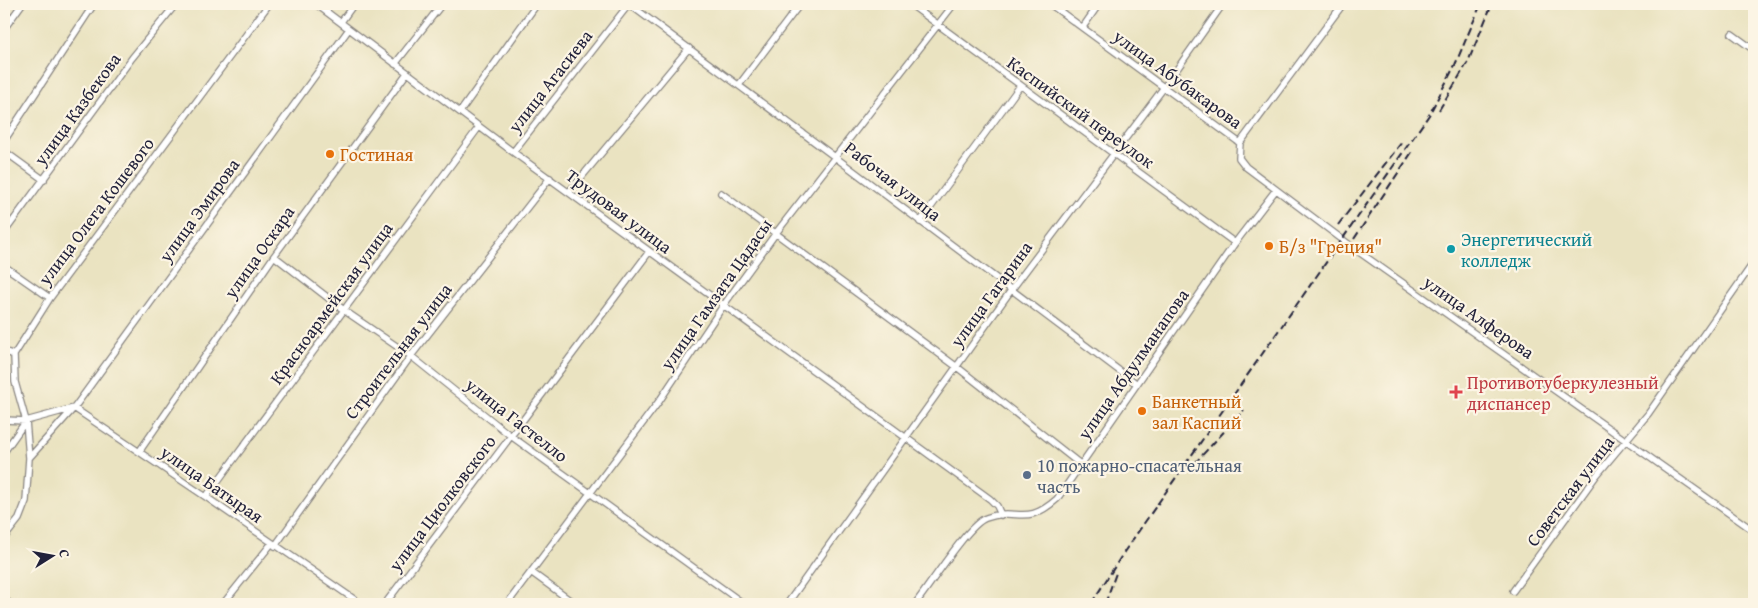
<svg xmlns="http://www.w3.org/2000/svg" width="1758" height="608" viewBox="0 0 1758 608" font-family="'Gentium Book Plus',serif">
  <style>
    .lines { fill: none; stroke-linecap: round; stroke-linejoin: round }
    .street-casing { stroke: #86827e; stroke-width: 8 }
    .street { stroke: #fff; stroke-width: 5.5 }
    .rail { stroke: #22223b; stroke-width: 2; stroke-dasharray: 8 4; stroke-linecap: butt }
    .food-dot { fill: #e8710a; stroke: #fcf5e5; stroke-width: 2 }
    .culture-dot { fill: #0f9aa8; stroke: #fcf5e5; stroke-width: 2 }
    .health-dot { fill: #e0444e; stroke: #fcf5e5; stroke-width: 2 }
    .service-dot { fill: #5c6f8a; stroke: #fcf5e5; stroke-width: 2 }
    .labels { text-anchor: middle; dominant-baseline: central; stroke-width: 4.5; stroke-linejoin: round; paint-order: stroke }
    .street-label { font-size: 18px; fill: #22223b; stroke: #fcf5e5 }
    .food-label { font-size: 18px; fill: #c56008; stroke: #fcf5e5; text-anchor: start }
    .culture-label { font-size: 18px; fill: #0d838f; stroke: #fcf5e5; text-anchor: start }
    .health-label { font-size: 18px; fill: #be3a42; stroke: #fcf5e5; text-anchor: start }
    .service-label { font-size: 18px; fill: #4e5e75; stroke: #fcf5e5; text-anchor: start }
  </style>
  <rect width="100%" height="100%" fill="#fcf5e5"/>
  <filter id="ink" filterUnits="userSpaceOnUse"><feTurbulence type="fractalNoise" baseFrequency=".02" numOctaves="2"/><feDisplacementMap in="SourceGraphic" scale="10" xChannelSelector="R" yChannelSelector="G"/><feConvolveMatrix kernelMatrix="1 2 1 2 8 2 1 2 1" color-interpolation-filters="sRGB"/></filter>
  <filter id="wash" filterUnits="userSpaceOnUse"><feTurbulence type="fractalNoise" baseFrequency=".0096" numOctaves="4" result="noise"/><feDisplacementMap in="SourceGraphic" scale="20" xChannelSelector="R" yChannelSelector="G"/><feGaussianBlur stdDeviation="1.12" result="paint"/><feColorMatrix in="noise" values="0 0 0 0 0 0 0 0 0 0 0 0 0 0 0 0 0 1.4 0 .05"/><feComposite in="paint" operator="in"/></filter>
  <g filter="url(#wash)">
    <rect width="100%" height="100%" fill="#eae3c1"/>
  </g>
  <g filter="url(#ink)">
    <g class="lines">
      <defs>
        <path id="street" d="M316 4 513 152 990 499 997 506 1001 515
          M629 4C799 130 968 256 1137 384
          M910 4 1235 243
          M1050 4 1240 143
          M1343 4 1240 143 1239 158 1246 167 1359 252 1754 531
          M341 22 354 4
          M1083 27 1099 4
          M4 29 22 4
          M1732 34 1754 50
          M395 64 442 4
          M739 85 800 4
          M460 112 537 4
          M4 141 94 4
          M4 151 44 180
          M513 152 629 4
          M569 192 689 48
          M721 193 957 367 1080 464
          M920 222 1020 86
          M4 233 132 58 176 4
          M274 256 345 311 411 356 511 436 744 604
          M4 266 50 298
          M4 351 14 355
          M4 420 26 421 74 408 206 497 361 604
          M4 452 26 421
          M139 452 274 256 407 73
          M29 458 26 421 15 382 14 355 50 298 269 4
          M206 497 479 127
          M4 538 19 519 26 501 29 458 74 408 349 29
          M275 546 411 356 550 178
          M531 572 575 604
          M1513 591 1596 476 1648 414 1754 262
          M4 599 10 604
          M223 604 272 543
          M385 604 649 252
          M507 604 660 400 723 306 776 233 954 4
          M787 604 1012 289 1165 86 1223 4
          M915 604C929 587 968 524 986 518 1018 506 1024 528 1057 499L1235 243 1275 191"/>
      </defs>
      <use href="#street" class="street-casing"/>
      <use href="#street" class="street"/>
      <path class="rail" d="M1439 110 1468 62 1492 4
        M1338 225 1402 142
        M1354 239 1412 152
        M1194 464 1244 410
        M1091 604 1124 552 1429 115 1455 65 1481 4
        M1105 604 1116 573"/>
    </g>
  </g>
  <g class="food-dot">
    <circle cx="330" cy="154" r="5"/>
    <circle cx="1269" cy="246" r="5"/>
    <circle cx="1142" cy="411" r="5"/>
  </g>
  <circle class="culture-dot" cx="1451" cy="249" r="5"/>
  <path class="health-dot" d="M1453.5 384.5h5v5h5v5h-5v5h-5v-5h-5v-5h5z"/>
  <circle class="service-dot" cx="1027" cy="475" r="5"/>
  <g class="labels">
    <g class="street-label">
      <text transform="translate(1178 79) rotate(36)">улица Абубакарова</text>
      <text transform="translate(550 81) rotate(-52)">улица Агасиева</text>
      <text transform="translate(77 109) rotate(-54)">улица Казбекова</text>
      <text transform="translate(1081 112) rotate(36)">Каспийский переулок</text>
      <text transform="translate(893 181) rotate(38)">Рабочая улица</text>
      <text transform="translate(199 210) rotate(-54)">улица Эмирова</text>
      <text transform="translate(96 211) rotate(-53)">улица Олега Кошевого</text>
      <text transform="translate(619 211) rotate(37)">Трудовая улица</text>
      <text transform="translate(259 252) rotate(-55)">улица Оскара</text>
      <text transform="translate(716 294) rotate(-55)">улица Гамзата Цадасы</text>
      <text transform="translate(991 294) rotate(-54)">улица Гагарина</text>
      <text transform="translate(331 303) rotate(-54)">Красноармейская улица</text>
      <text transform="translate(1479 317) rotate(35)">улица Алферова</text>
      <text transform="translate(398 351) rotate(-53)">Строительная улица</text>
      <text transform="translate(1133 364) rotate(-55)">улица Абдулманапова</text>
      <text transform="translate(517 420) rotate(38)">улица Гастелло</text>
      <text transform="translate(212 484) rotate(35)">улица Батырая</text>
      <text transform="translate(1570 491) rotate(-53)">Советская улица</text>
      <text transform="translate(442 503) rotate(-53)">улица Циолковского</text>
    </g>
    <g class="food-label">
      <text x="340" y="154">Гостиная</text>
      <text x="1279" y="246">Б/з "Греция"</text>
      <text x="1152" y="401">Банкетный<tspan x="1152" dy="21">зал Каспий</tspan></text>
    </g>
    <g class="culture-label">
      <text x="1461" y="239">Энергетический<tspan x="1461" dy="21">колледж</tspan></text>
    </g>
    <g class="health-label">
      <text x="1467" y="382">Противотуберкулезный<tspan x="1467" dy="21">диспансер</tspan></text>
    </g>
    <g class="service-label">
      <text x="1037" y="465">10 пожарно-спасательная<tspan x="1037" dy="21">часть</tspan></text>
    </g>
  </g>
  <rect width="1758" height="608" fill="none" stroke="#fcf5e5" stroke-width="20"/>
  <g transform="translate(52 556) rotate(79)" stroke="#fcf5e5" stroke-width="4" paint-order="stroke">
  <path d="M0-4L9 19L0 12L-9 19Z" fill="#22223b"/>
  <text y="-8" font-size="14" font-weight="bold" text-anchor="middle" fill="#22223b">С</text>
  </g>
</svg>
